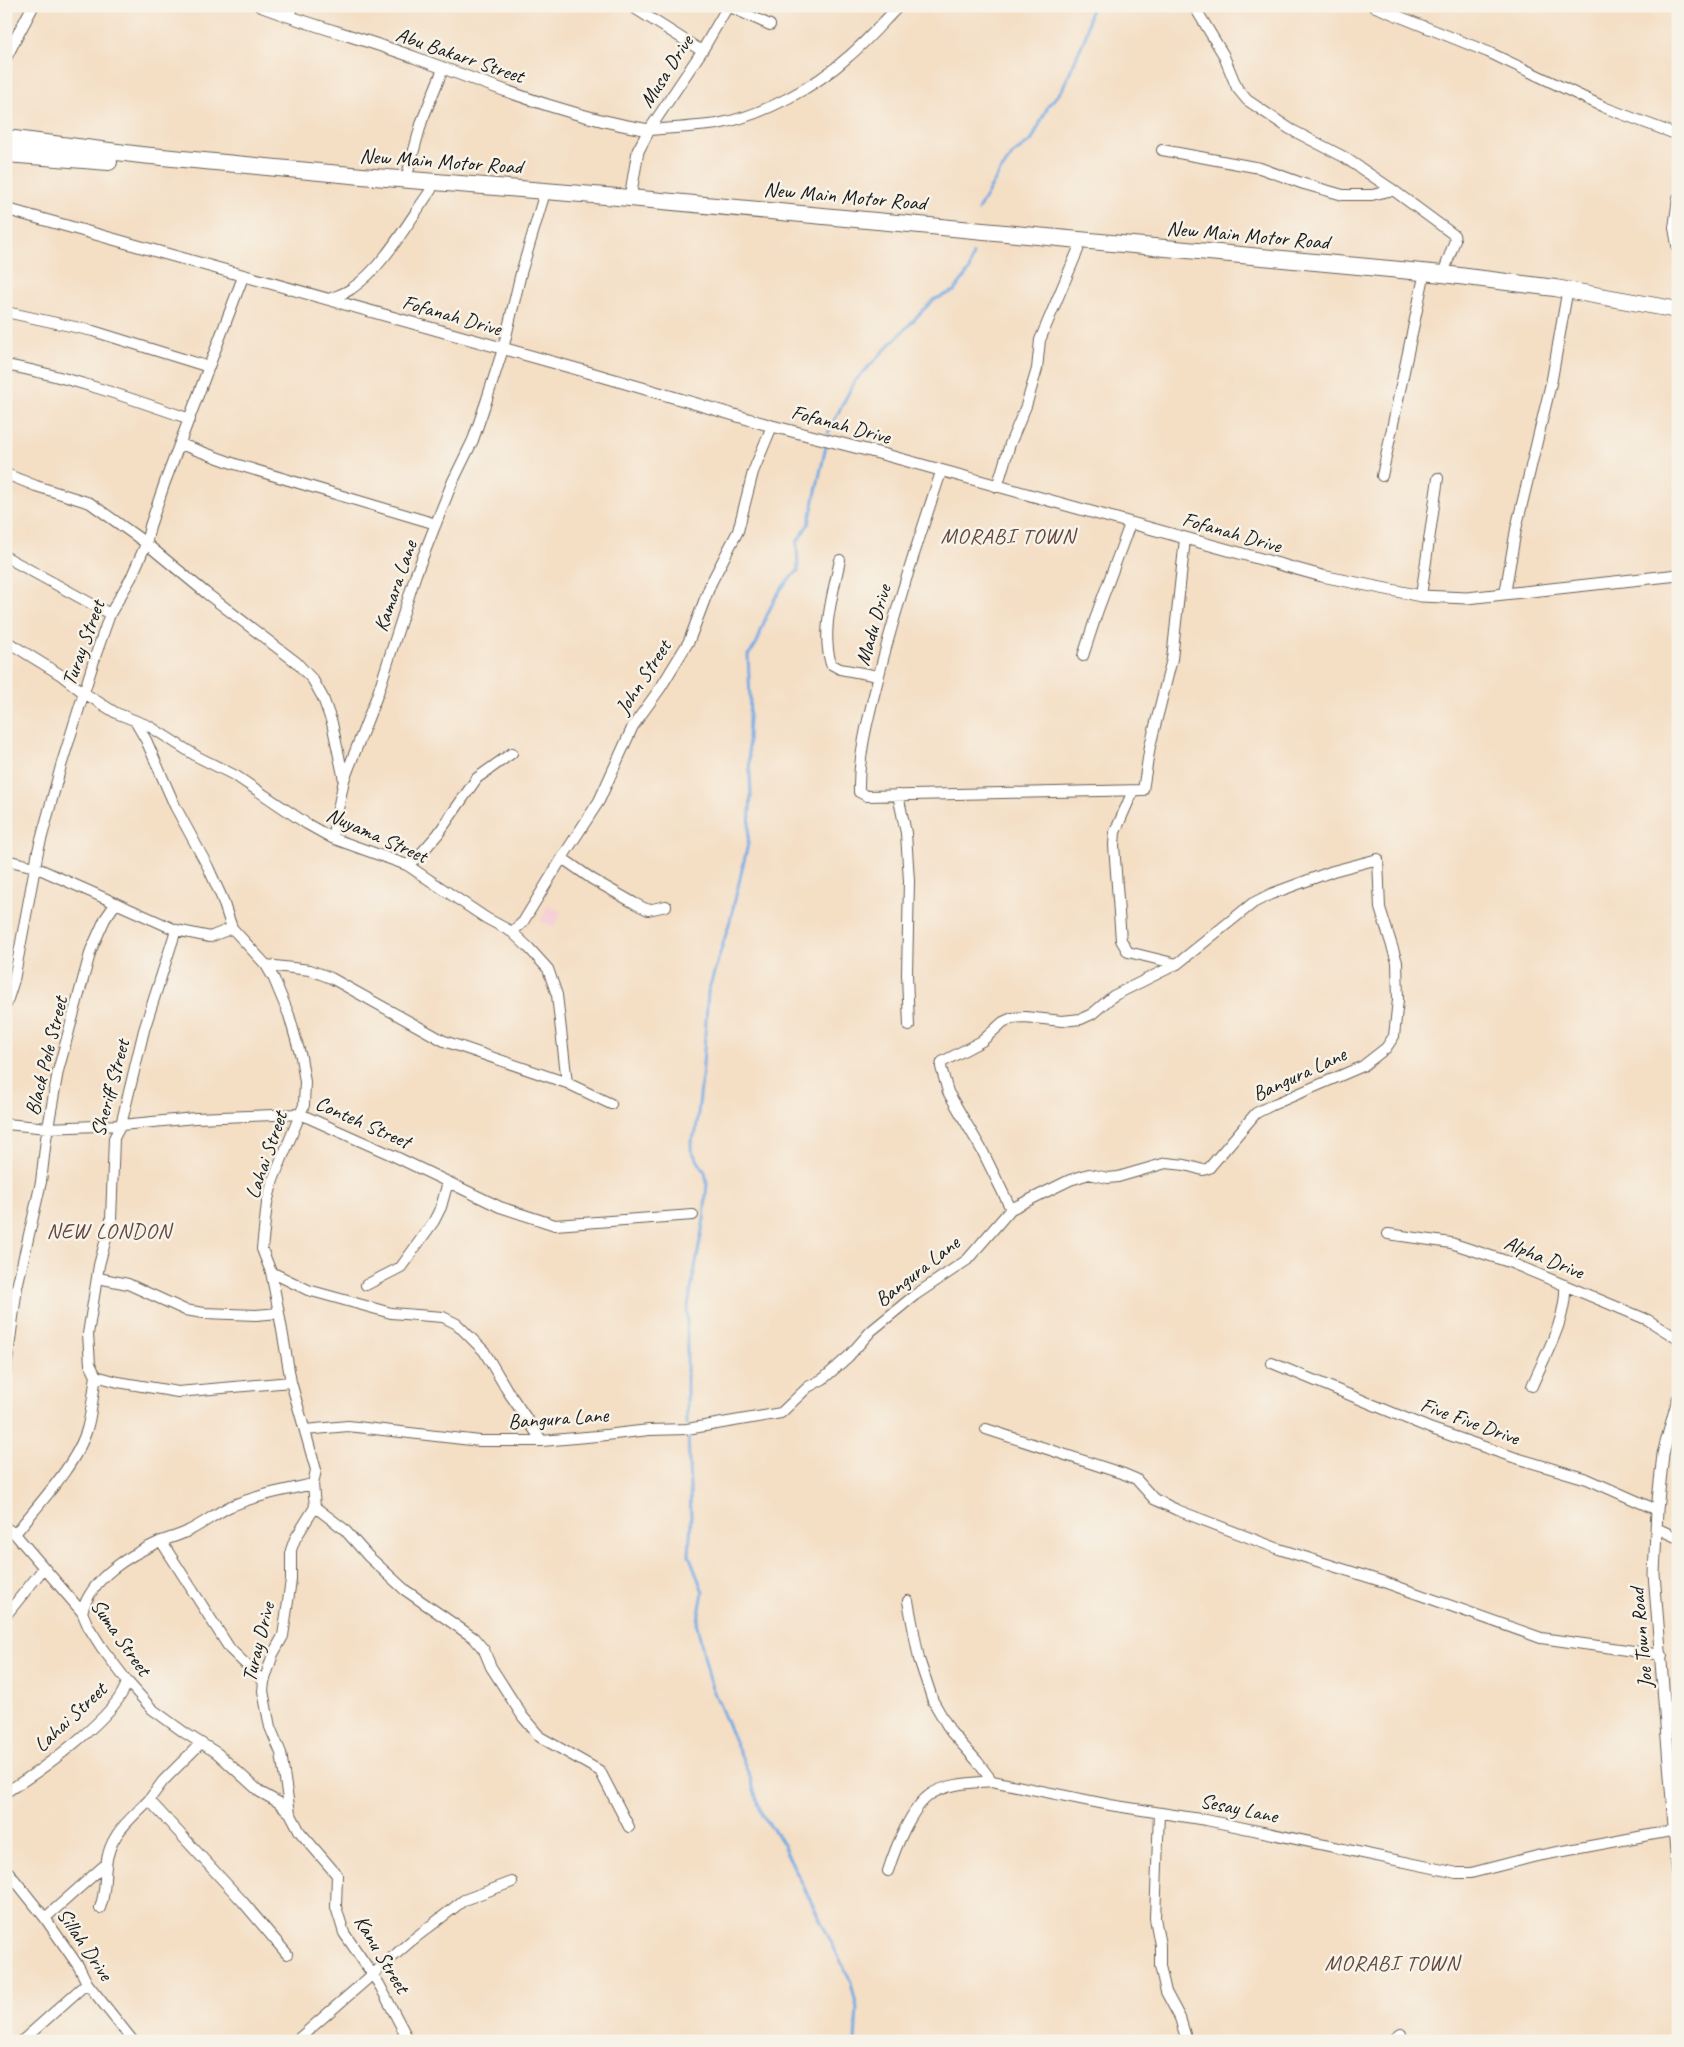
<svg xmlns="http://www.w3.org/2000/svg" width="1684" height="2047" viewBox="0 0 1684 2047" font-family="Caveat,sans-serif">
  <style>
    .built { fill: #f6cfd6 }
    .lines { fill: none; stroke-linecap: round; stroke-linejoin: round }
    .stream { stroke: #76abe4; stroke-width: 3 }
    .minor-casing { stroke: #686057; stroke-width: 12 }
    .tertiary-casing { stroke: #686057; stroke-width: 13 }
    .trunk-casing { stroke: #686057; stroke-width: 18 }
    .minor { stroke: #fff; stroke-width: 10 }
    .tertiary { stroke: #fff; stroke-width: 11 }
    .trunk { stroke: #fff; stroke-width: 16 }
    .labels { text-anchor: middle; dominant-baseline: central; stroke-width: 5; stroke-linejoin: round; paint-order: stroke }
    .street-label { font-size: 21px; fill: #1c1c1c; stroke: #f7f3e8 }
    .neighbourhood-label { font-size: 22px; letter-spacing: 1px; fill: #634741; stroke: #f7f3e8 }
  </style>
  <rect width="100%" height="100%" fill="#f7f3e8"/>
  <filter id="ink" filterUnits="userSpaceOnUse"><feTurbulence type="fractalNoise" baseFrequency=".02" numOctaves="2"/><feDisplacementMap in="SourceGraphic" scale="10" xChannelSelector="R" yChannelSelector="G"/><feConvolveMatrix kernelMatrix="1 2 1 2 8 2 1 2 1" color-interpolation-filters="sRGB"/></filter>
  <filter id="wash" filterUnits="userSpaceOnUse"><feTurbulence type="fractalNoise" baseFrequency=".0096" numOctaves="4" result="noise"/><feDisplacementMap in="SourceGraphic" scale="20" xChannelSelector="R" yChannelSelector="G"/><feGaussianBlur stdDeviation="1.12" result="paint"/><feColorMatrix in="noise" values="0 0 0 0 0 0 0 0 0 0 0 0 0 0 0 0 0 1.4 0 .05"/><feComposite in="paint" operator="in"/></filter>
  <g filter="url(#wash)">
    <rect width="100%" height="100%" fill="#f4dec4"/>
    <path class="built" d="M548 906 561 912 554 927 540 921Z"/>
    <g class="lines">
      <path class="stream" d="M978 210 998 175 1013 154 1032 140 1048 106 1062 90 1086 35 1091 6
        M828 433 854 382 933 300 954 291 969 271 973 254
        M687 1424V1312L704 1219 707 1183 705 1172 691 1150V1141L696 1132 702 1078 708 992 730 921 748 844 751 794 748 738 750 699 748 655C761 641 758 635 765 620 773 600 782 584 798 571L797 542 809 523 826 446
        M688 1433 691 1517 689 1555 703 1592 697 1625 711 1685 750 1777 762 1816 778 1835 851 1982 857 2008 855 2041"/>
    </g>
  </g>
  <g filter="url(#ink)">
    <g class="lines">
      <defs>
        <path id="minor" d="M631 6 702 51
          M728 6 770 25
          M1194 6 1223 54 1237 88 1247 100 1290 129 1344 157 1393 190 1454 235 1455 240 1443 274
          M1373 6 1488 52 1606 108 1678 135
          M288 16 293 6
          M649 130C672 128 695 127 717 124 762 116 815 87 848 57 866 42 882 23 899 6
          M649 130 702 51 728 6
          M1162 150 1260 168 1304 184 1343 195H1372L1393 190
          M406 179 422 121 443 69
          M1678 198 1674 228 1678 250
          M329 299C336 296 344 294 351 289 384 267 408 222 431 190
          M6 312 93 331 209 367
          M6 365C70 377 130 398 190 419
          M180 444 235 464 436 524
          M941 472C918 542 894 612 877 683 868 719 858 756 859 792L867 796 1143 790 1150 746 1172 659 1185 539
          M6 474 36 486 90 503 143 541 206 593 296 662 313 680 323 698 332 723 344 780
          M1382 476 1423 281
          M997 487 1010 444 1026 406 1037 369 1040 340 1078 250
          M6 557 110 614
          M840 560C833 594 821 631 831 664L840 669 878 676
          M1505 594 1516 529 1552 379 1566 299
          M1421 596 1438 478
          M6 641 61 675 84 693 116 713 149 726 198 757 236 776 307 824 332 838 407 865 486 918 512 932 529 948 548 969 557 995 567 1083
          M1083 656 1098 610 1130 524
          M1133 791 1115 832 1114 845 1121 940 1128 952 1177 964
          M898 795 906 833 909 881 907 974 909 1026
          M332 838 344 780 378 693 416 574 452 483 473 440 486 402 503 349 521 273 543 199
          M562 858 592 879 634 903 648 910 666 906
          M6 860 35 867 176 930 210 937 232 928
          M407 865 417 858 438 834 477 778 512 753
          M512 932 523 922 562 858 599 801 633 726 661 687 689 641 711 583 738 531 753 472 772 426
          M266 965 310 970 331 978 444 1041 567 1083 611 1104
          M6 1005 14 980 38 851 61 766 96 654 110 614 131 578 146 544 150 526 165 482 243 277
          M6 1124 48 1128 121 1125 195 1118 300 1114 394 1156 500 1207 555 1225 693 1215
          M1388 1234 1451 1243 1509 1262 1648 1320 1678 1339
          M271 1272 308 1290 391 1313 443 1317 457 1324 484 1351 507 1390 542 1441
          M98 1278 128 1284 185 1310 204 1313 256 1315 279 1313
          M366 1285 401 1267 434 1221 441 1207 448 1182
          M1272 1363 1432 1429 1513 1457 1587 1479 1657 1510
          M6 1370 17 1287 41 1182 46 1139 58 1071 91 950 105 919 116 903
          M96 1376 90 1364 88 1334 99 1265 111 1220 114 1138 121 1125 144 1030 176 930
          M96 1376 118 1382 178 1392 291 1382
          M1532 1386C1545 1355 1567 1319 1565 1285
          M986 1429 1124 1474 1136 1479 1154 1499 1177 1510 1279 1549 1384 1582 1541 1638 1662 1655
          M305 1430 348 1426 480 1441H542L597 1436 649 1430 687 1429 781 1413 808 1387 823 1379 848 1357 871 1331 915 1295 967 1260 1011 1209 1070 1180 1089 1174 1108 1178 1118 1177 1166 1163 1185 1165 1203 1170 1209 1168 1256 1113 1272 1105 1363 1066 1386 1048 1394 1036 1398 1000 1397 962 1380 908 1378 859 1333 871 1271 894 1253 903 1177 964 1113 996 1092 1014 1081 1019 1062 1021 1025 1017 1012 1018 1003 1022 982 1041 942 1062 941 1067 948 1092 983 1152 1011 1209
          M315 1507 344 1529 368 1556 405 1590 474 1638 484 1650 491 1667 523 1717 540 1737 600 1771 629 1827
          M6 1528 15 1534 82 1612 88 1626 102 1648 127 1681 152 1709 185 1733 217 1753 260 1792 278 1802 290 1813 300 1832 337 1875 336 1907 344 1933 379 1984 409 2041
          M1656 1528 1678 1538
          M15 1534C37 1506 77 1464 87 1429 92 1412 93 1393 96 1376
          M161 1541 230 1649 264 1682
          M908 1601 919 1659 933 1701 951 1732 977 1761 992 1781 1110 1805 1206 1820 1457 1873H1471L1537 1856 1676 1830
          M82 1612C92 1577 128 1556 159 1542 169 1538 179 1536 188 1531 203 1524 216 1513 231 1506 258 1495 285 1490 313 1484L316 1470 291 1382 279 1313 271 1272 262 1249 267 1203 273 1180 304 1105 305 1082 301 1057 289 1015 274 979 266 965 232 928 222 898 208 867 175 806 146 740 135 721
          M6 1615 44 1568
          M201 1743 163 1781 149 1800 243 1902 287 1954
          M6 1792C36 1774 121 1714 127 1681
          M290 1813 281 1753 270 1727 263 1691 264 1682 273 1654 283 1636 291 1580V1550L295 1539 315 1507 313 1484
          M1159 1813 1155 1918 1160 1945V1966L1166 1992 1180 2018 1187 2041
          M6 1869 45 1918 79 1967 87 1983 133 2041
          M888 1871C895 1849 911 1807 931 1794 949 1783 972 1783 992 1781
          M100 1908C106 1891 104 1883 106 1866 109 1834 129 1821 149 1800
          M45 1918 106 1864
          M22 2041 87 1983
          M296 2041 411 1941 464 1900 512 1882
          M1392 2041 1401 2034"/>
        <path id="tertiary" d="M260 6C312 26 365 39 416 58 493 86 568 117 649 130L638 151 630 198
          M6 57 33 6
          M6 209 591 373 772 426 886 455 1322 576 1421 596 1467 598 1678 575
          M1678 1399 1663 1454 1657 1510 1654 1574 1678 1876"/>
        <path id="trunk" d="M6 138 141 155 362 176 630 198 1443 274 1555 288 1678 310
          M6 154 109 162"/>
      </defs>
      <use href="#minor" class="minor-casing"/>
      <use href="#tertiary" class="tertiary-casing"/>
      <use href="#trunk" class="trunk-casing"/>
      <use href="#minor" class="minor"/>
      <use href="#tertiary" class="tertiary"/>
      <use href="#trunk" class="trunk"/>
    </g>
  </g>
  <g class="labels">
    <g class="street-label">
      <text transform="translate(460 55) rotate(19)">Abu Bakarr Street</text>
      <text transform="translate(666 71) rotate(-57)">Musa Drive</text>
      <text transform="translate(441 161) rotate(4)">New Main Motor Road</text>
      <text transform="translate(845 196) rotate(5)">New Main Motor Road</text>
      <text transform="translate(1248 235) rotate(5)">New Main Motor Road</text>
      <text transform="translate(452 315) rotate(16)">Fofanah Drive</text>
      <text transform="translate(841 424) rotate(15)">Fofanah Drive</text>
      <text transform="translate(1232 532) rotate(16)">Fofanah Drive</text>
      <text transform="translate(395 586) rotate(-71)">Kamara Lane</text>
      <text transform="translate(873 625) rotate(-74)">Madu Drive</text>
      <text transform="translate(83 643) rotate(-70)">Turay Street</text>
      <text transform="translate(643 677) rotate(-57)">John Street</text>
      <text transform="translate(377 835) rotate(24)">Nuyama Street</text>
      <text transform="translate(46 1056) rotate(-76)">Black Pole Street</text>
      <text transform="translate(1299 1074) rotate(-25)">Bangura Lane</text>
      <text transform="translate(110 1088) rotate(-75)">Sheriff Street</text>
      <text transform="translate(363 1122) rotate(24)">Conteh Street</text>
      <text transform="translate(266 1155) rotate(-71)">Lahai Street</text>
      <text transform="translate(1544 1257) rotate(22)">Alpha Drive</text>
      <text transform="translate(917 1271) rotate(-38)">Bangura Lane</text>
      <text transform="translate(558 1418) rotate(-4)">Bangura Lane</text>
      <text transform="translate(1470 1421) rotate(20)">Five Five Drive</text>
      <text transform="translate(121 1637) rotate(55)">Suma Street</text>
      <text transform="translate(1641 1638) rotate(-95)">Joe Town Road</text>
      <text transform="translate(258 1642) rotate(-76)">Turay Drive</text>
      <text transform="translate(70 1717) rotate(-43)">Lahai Street</text>
      <text transform="translate(1239 1808) rotate(12)">Sesay Lane</text>
      <text transform="translate(85 1944) rotate(56)">Sillah Drive</text>
      <text transform="translate(382 1954) rotate(59)">Kanu Street</text>
    </g>
    <g class="neighbourhood-label">
      <text x="1008" y="536">MORABI TOWN</text>
      <text x="109" y="1231">NEW LONDON</text>
      <text x="1392" y="1963">MORABI TOWN</text>
    </g>
  </g>
  <rect width="1684" height="2047" fill="none" stroke="#f7f3e8" stroke-width="25"/>
</svg>
